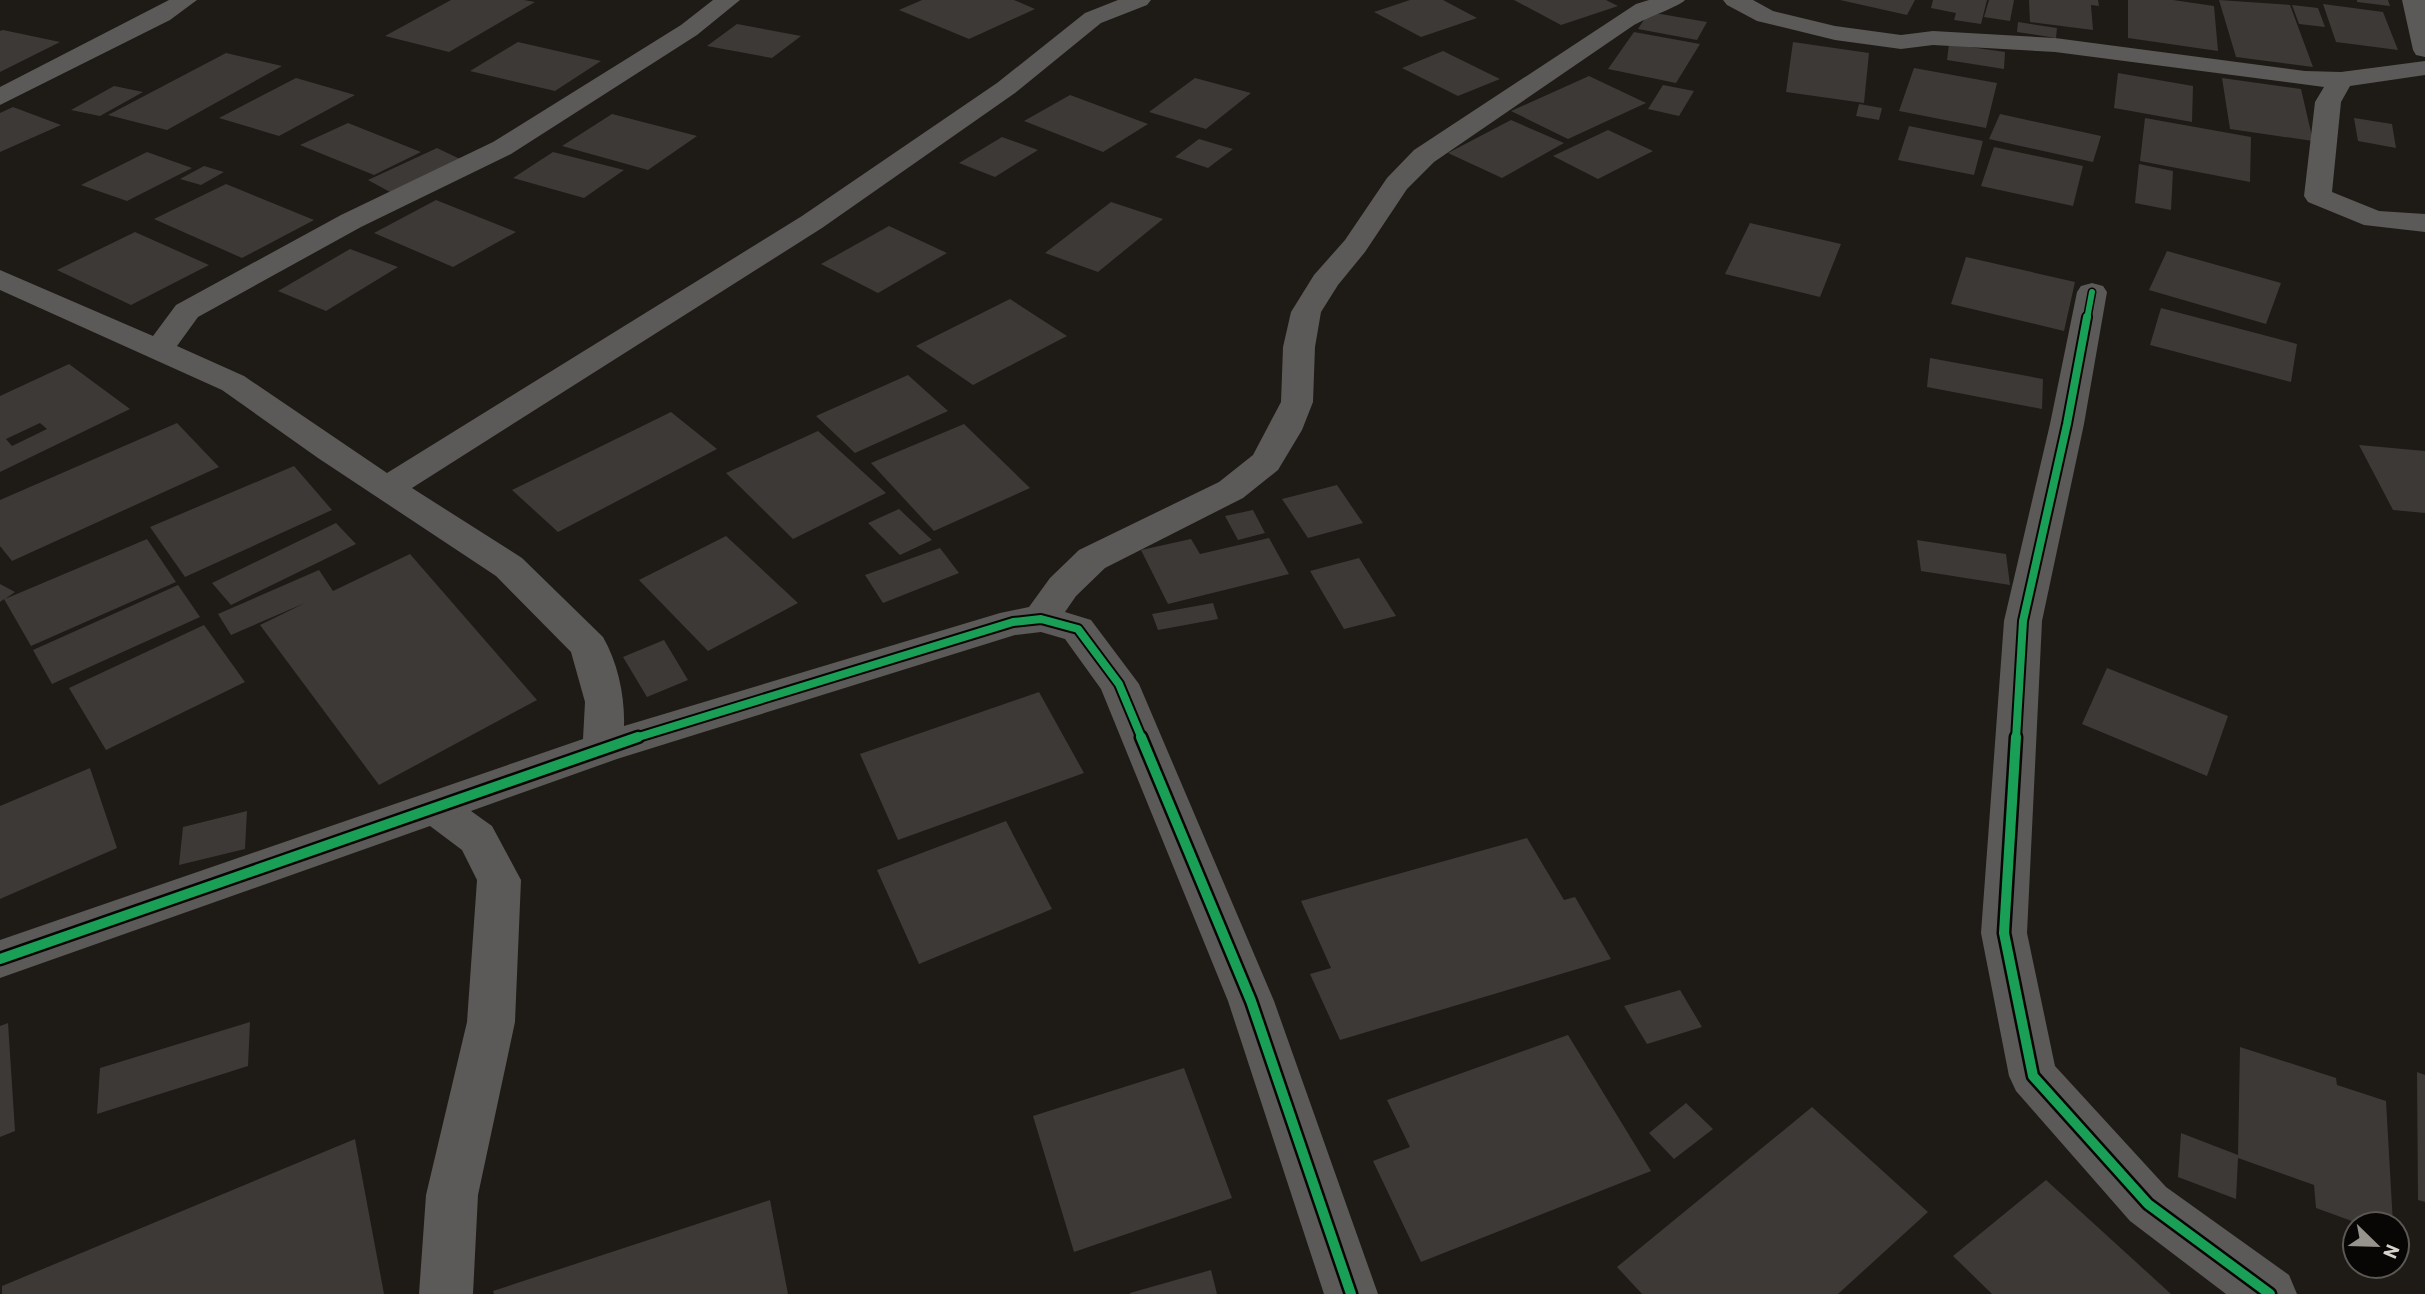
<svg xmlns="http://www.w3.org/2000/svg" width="2425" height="1294" viewBox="0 0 2425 1294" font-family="Barlow,sans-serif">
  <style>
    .building { fill: #3d3936; fill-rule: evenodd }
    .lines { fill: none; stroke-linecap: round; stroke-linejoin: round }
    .minor { fill: #5b5a58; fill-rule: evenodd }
    .cycleway-far2-casing { stroke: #080604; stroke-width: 9 }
    .cycleway-far1-casing { stroke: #080604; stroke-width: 12 }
    .cycleway-casing { stroke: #080604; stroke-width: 15 }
    .cycleway-far2 { stroke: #1a9f57; stroke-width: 6 }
    .cycleway-far1 { stroke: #1a9f57; stroke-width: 8 }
    .cycleway { stroke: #1a9f57; stroke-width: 10 }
  </style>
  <rect width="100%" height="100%" fill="#1e1a16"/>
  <path class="building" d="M451 0H524L535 2 449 52 385 36Z
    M922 0H1014L1035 9 969 39 899 10Z
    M1410 0H1443L1477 18 1421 37 1374 12Z
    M1514 0H1606L1618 6 1561 25Z
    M1840 0H1915L1907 15Z
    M1933 0H1987L1981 24 1954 20 1956 13 1931 8Z
    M1989 0H2014L2010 21 1984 17Z
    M2029 0H2098L2099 6 2091 5 2093 30 2030 22Z
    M2128 0H2173L2214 6 2218 51 2128 38Z
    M2219 0 2290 5 2313 67 2236 57Z
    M2357 0H2388L2390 6 2357 2Z
    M2323 4 2383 12 2398 50 2336 42Z
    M2292 5 2318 8 2325 27 2299 24Z
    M1649 12 1707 22 1697 40 1638 29Z
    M2018 22 2057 28 2056 38 2017 32Z
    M737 24 801 36 772 58 707 46Z
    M3 30 60 42 0 72V31Z
    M1634 32 1700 44 1676 83 1608 69Z
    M518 42 601 61 555 91 470 71Z
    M1793 42 1869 53 1864 103 1786 92Z
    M1949 44 2005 52 2004 69 1947 60Z
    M1443 51 1500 79 1458 96 1402 68Z
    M226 53 282 66 167 130 108 115Z
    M1914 68 1997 83 1986 128 1899 111Z
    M2118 73 2193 86 2192 122 2114 108Z
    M1589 76 1646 103 1568 139 1511 111Z
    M296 78 355 95 279 136 219 118Z
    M1195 78 1251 93 1206 129 1149 112Z
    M2222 78 2301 89 2313 141 2230 129Z
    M1663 85 1694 91 1679 116 1648 109Z
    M114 86 143 92 100 116 71 110Z
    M1070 95 1148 124 1103 152 1024 121Z
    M1859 104 1882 108 1879 120 1856 116Z
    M13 107 61 125 0 152V113Z
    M612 114 697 136 648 170 562 146Z
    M2000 114 2101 136 2093 162 1989 139Z
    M2145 118 2251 137 2250 182 2140 161Z
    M2354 118 2392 124 2396 148 2358 141Z
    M1511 120 1564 143 1502 178 1448 153Z
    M348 123 421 152 374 175 300 145Z
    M1909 126 1983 141 1974 175 1898 160Z
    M1608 130 1653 151 1598 179 1553 156Z
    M1002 137 1038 150 995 177 959 163Z
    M1199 139 1233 149 1208 168 1175 157Z
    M1994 147 2083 166 2073 206 1981 186Z
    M437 148 460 159 390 192 368 180Z
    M147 152 192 168 127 201 81 185Z
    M553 152 624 170 584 198 513 178Z
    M2139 164 2173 171 2171 210 2135 203Z
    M204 166 224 172 201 185 180 179Z
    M226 184 314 220 242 258 154 219Z
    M436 200 516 232 453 267 374 233Z
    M1111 202 1163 219 1098 272 1045 253Z
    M1750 223 1841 244 1820 297 1725 274Z
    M889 226 947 253 878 293 821 264Z
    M135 232 209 265 131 305 57 270Z
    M350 249 398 267 326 311 278 291Z
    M2167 251 2281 283 2266 324 2149 290Z
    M1966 257 2075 282 2064 331 1951 304Z
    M1010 299 1067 336 973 385 916 346Z
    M2161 308 2297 344 2291 382 2150 345Z
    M1930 358 2043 379 2042 409 1927 387Z
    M69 364 130 409 0 472V396ZM40 423 47 429 12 446 6 439Z
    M908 375 948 411 855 453 816 416Z
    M671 412 717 449 558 532 512 490Z
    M177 423 219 467 12 561 0 546V500Z
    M964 424 1030 488 934 531 871 463Z
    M818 431 886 493 793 539 726 473Z
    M2359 445 2425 451V513L2393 510Z
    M294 466 332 510 185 577 150 527Z
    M1337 485 1363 523 1308 538 1282 499Z
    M899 509 932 540 900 555 868 523Z
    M1253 510 1265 533 1238 540 1225 516Z
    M336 523 356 544 231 605 212 583Z
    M726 536 798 603 708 651 639 580Z
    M1269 538 1289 574 1168 604 1141 550 1191 539 1200 554Z
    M147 539 176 582 31 646 4 599 0 602V584L15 592 5 599Z
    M1917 540 2006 554 2010 585 1921 571Z
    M940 548 959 573 883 603 865 575Z
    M410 554 537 700 379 785 260 625 305 603 231 635 218 614 319 570 333 591Z
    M1359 558 1396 616 1344 629 1310 571Z
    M178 585 200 617 52 684 33 650Z
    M1213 603 1218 619 1158 630 1152 614Z
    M204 625 245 682 106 750 69 688Z
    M664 640 688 680 647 697 623 657Z
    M2107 668 2228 716 2207 776 2082 724Z
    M1039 692 1084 773 898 840 860 754Z
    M90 768 117 848 0 899V806Z
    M247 811 245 849 179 865 183 827Z
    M1006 821 1052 909 919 964 877 870Z
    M1527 838 1564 900 1575 897 1611 959 1340 1040 1310 974 1331 968 1301 901Z
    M1680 990 1702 1027 1647 1044 1624 1006Z
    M250 1022 248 1066 97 1114 100 1068Z
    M8 1023 15 1131 0 1137V1026Z
    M1568 1035 1651 1171 1421 1262 1373 1161 1410 1147 1387 1100Z
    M2240 1047 2336 1078 2337 1085 2386 1101 2393 1224H2360L2316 1208 2314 1185 2238 1158 2236 1199 2178 1177 2181 1133 2238 1155Z
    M1184 1068 1232 1198 1074 1252 1033 1116Z
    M2417 1072 2425 1075V1202L2418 1200Z
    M1686 1103 1713 1129 1674 1159 1649 1133Z
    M1812 1107 1928 1212 1838 1294H1642L1617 1267Z
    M355 1139 384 1294H2V1286Z
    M2046 1180 2171 1294H1992L1953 1256Z
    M770 1200 788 1294H494L493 1291Z
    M1211 1270 1217 1294H1130V1293Z"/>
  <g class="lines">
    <path class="minor" d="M169 0H197L170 20 0 105V87Z
      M713 0H740L697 35 511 154 361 227 198 317 177 346 244 376 387 473 802 216 997 83 1085 13 1118 0H1151L1147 5 1101 23 1015 93 822 228 412 488 522 558 603 637C618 663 625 697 624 726L1000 613 1029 607 1050 578 1079 550 1219 482 1253 455 1281 402 1283 347 1291 312 1314 275 1345 240 1387 178 1414 150 1636 4 1649 0H1685C1680 6 1646 18 1634 25L1434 162 1407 189 1365 252 1338 285 1321 312 1315 347 1313 402 1302 430 1278 470 1243 498 1105 568 1076 596 1065 612 1091 620 1139 684 1274 1001 1378 1294H1324L1228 1001 1101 689 1065 639 1041 632 1015 635 617 759 471 811 492 826 521 880 515 1022 478 1195 473 1294H419L426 1195 467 1022 477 880 462 850 430 826 0 978V940L583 739 585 702 571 652 496 576 318 458 222 390 0 290V270L153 336 176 305 341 215 493 142 681 25Z
      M1723 0H1753L1773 11 1835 26 1901 35 1933 31 2055 38 2305 71 2341 72 2425 61V75L2350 86 2341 102 2332 192 2379 211 2425 214V232L2364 225 2308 202 2304 196 2315 102 2324 87 2055 52 1933 45 1901 49 1835 40 1757 21 1727 5Z
      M2402 0H2425V57L2416 55 2413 50Z
      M2092 283 2103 286 2107 292 2084 424 2042 621 2027 933 2055 1066 2166 1187 2289 1275 2297 1294H2226L2130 1221 2016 1091 2009 1076 1981 933 2004 621 2050 424 2077 292 2081 286Z"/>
    <defs>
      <path id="cycleway-far2" d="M2087 319 2092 292"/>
      <path id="cycleway-far1" d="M632 739 1013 622 1041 619 1078 629 1119 684 1142 739
        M2016 739 2023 621 2067 424 2087 317"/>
      <path id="cycleway" d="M1141 737 1251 1001 1351 1294
        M2016 737 2004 933 2033 1076 2148 1204 2270 1294
        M0 959 638 737"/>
    </defs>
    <use href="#cycleway-far2" class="cycleway-far2-casing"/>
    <use href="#cycleway-far1" class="cycleway-far1-casing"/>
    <use href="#cycleway" class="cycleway-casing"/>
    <use href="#cycleway-far2" class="cycleway-far2"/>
    <use href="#cycleway-far1" class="cycleway-far1"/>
    <use href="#cycleway" class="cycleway"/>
  </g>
  <g transform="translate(2376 1245) rotate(113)"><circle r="33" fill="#080604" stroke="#5b5854" stroke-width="2"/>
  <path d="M0-5L12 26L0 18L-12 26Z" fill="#96928c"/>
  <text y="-10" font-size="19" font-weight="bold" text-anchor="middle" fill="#d7d2cc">N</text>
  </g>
</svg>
